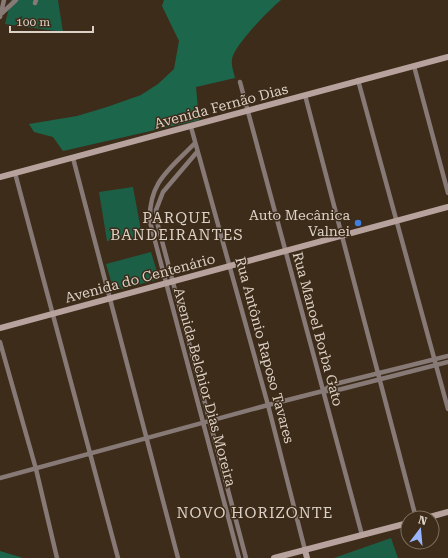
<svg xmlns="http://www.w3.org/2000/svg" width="448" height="558" viewBox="0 0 448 558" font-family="'Roboto Serif',serif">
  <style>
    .green { fill: #1b6046 }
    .forest { fill: #1c674b }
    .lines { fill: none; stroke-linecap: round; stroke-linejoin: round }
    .street { stroke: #867976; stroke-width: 4.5 }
    .secondary { stroke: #b8a29d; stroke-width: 6 }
    .shop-dot { fill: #3f7fe0; stroke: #3d2c1a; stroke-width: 1.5 }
    .labels { text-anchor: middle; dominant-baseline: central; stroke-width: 3; stroke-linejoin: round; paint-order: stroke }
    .street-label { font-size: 14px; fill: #dcd1c6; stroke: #3d2c1a }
    .poi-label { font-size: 14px; fill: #dcd1c6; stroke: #3d2c1a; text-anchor: end }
    .neighbourhood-label { font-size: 15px; letter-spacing: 1px; fill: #dcd1c6; stroke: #3d2c1a }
  </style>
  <rect width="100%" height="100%" fill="#3d2c1a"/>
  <path class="green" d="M11 0H58L63 32 5 24Z
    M133 187 142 236 107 241 99 192Z
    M151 252 159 279 114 291 106 264Z
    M391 538 398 558H334Z"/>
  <path class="forest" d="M164 0H281C270 9 233 46 232 60 231 66 234 73 235 78L196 87 199 120 63 151 53 137 34 132 29 124 77 116 107 107 141 95 158 84 174 69 179 41 162 6Z
    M0 551 23 558H0Z"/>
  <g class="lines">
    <path class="street" d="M35 3 36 0
      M2 13 16 0
      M0 17 4 0
      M414 66 448 193
      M358 80 448 409
      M240 82 362 535
      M305 95 416 518
      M191 127 268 405 305 550
      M195 143C170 169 148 182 150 222L239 558
      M197 152 163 192 156 210 157 222 246 558
      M73 158 178 558
      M15 173 118 558
      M0 342 36 469 57 558
      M323 391 331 385 448 356
      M0 478 268 405 323 391H334L448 362"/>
    <path class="secondary" d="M0 177 448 57
      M0 328 448 207
      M426 518 448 512
      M305 550 307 558
      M274 558 408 523"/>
  </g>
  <circle class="shop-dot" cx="358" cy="223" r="4"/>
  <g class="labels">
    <g class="street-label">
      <text transform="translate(221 106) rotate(-15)">Avenida Fernão Dias</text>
      <text transform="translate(140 278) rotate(-15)">Avenida do Centenário</text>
      <text transform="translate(318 329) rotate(75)">Rua Manoel Borba Gato</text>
      <text transform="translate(265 350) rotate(75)">Rua Antônio Raposo Tavares</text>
      <text transform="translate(205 387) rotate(75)">Avenida Belchior Dias Moreira</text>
    </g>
    <g class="poi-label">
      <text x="350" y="215">Auto Mecânica<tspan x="350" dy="16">Valnei</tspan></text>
    </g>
    <g class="neighbourhood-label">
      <text x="177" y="218">PARQUE<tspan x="177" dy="17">BANDEIRANTES</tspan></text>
      <text x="255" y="513">NOVO HORIZONTE</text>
    </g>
  </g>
  <g transform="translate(420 530) rotate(16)"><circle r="19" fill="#3d2c1a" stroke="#7d6e5f"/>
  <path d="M0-3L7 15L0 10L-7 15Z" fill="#99b5fd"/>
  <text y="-6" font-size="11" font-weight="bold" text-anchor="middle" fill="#dcd1c6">N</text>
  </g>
  <path d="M10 26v6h83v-6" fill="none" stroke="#dcd1c6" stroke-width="2"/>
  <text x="16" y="26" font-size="12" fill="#dcd1c6" stroke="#3d2c1a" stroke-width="3" paint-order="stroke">100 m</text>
</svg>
